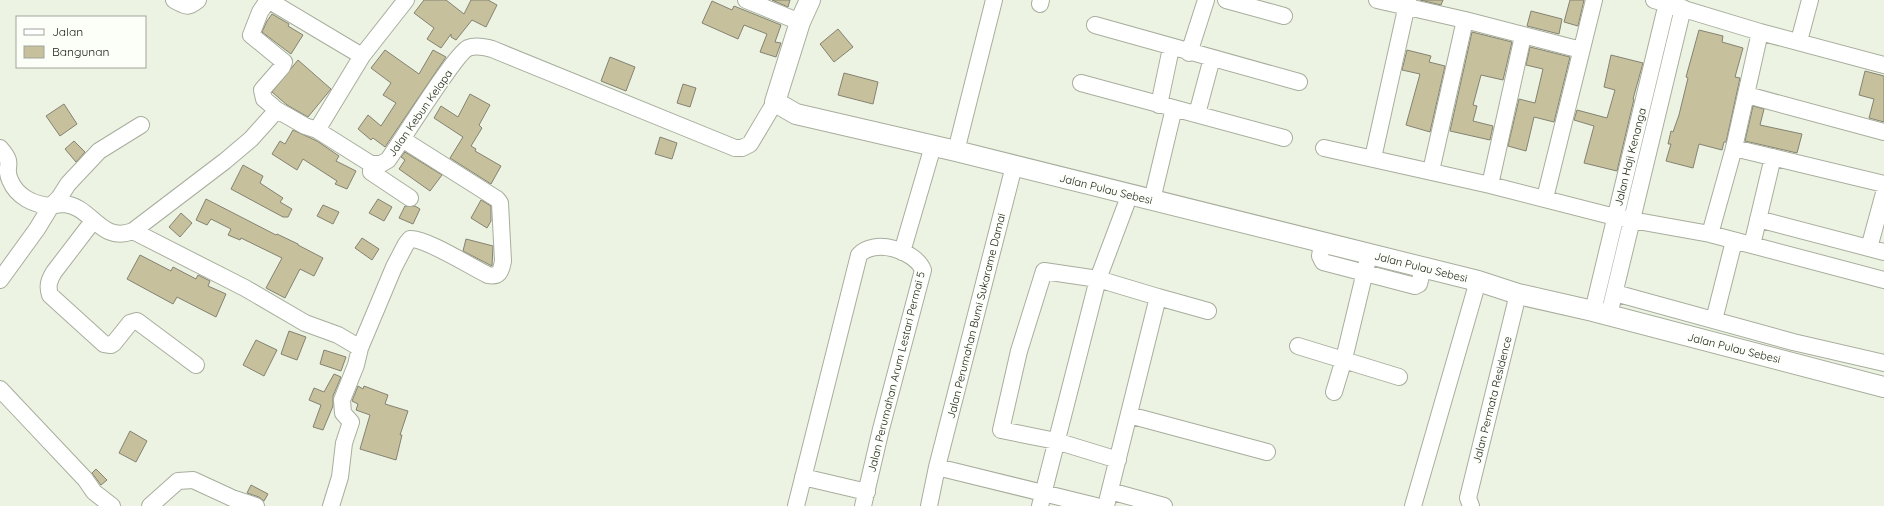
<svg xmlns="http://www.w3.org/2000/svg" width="1884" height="506" viewBox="0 0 1884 506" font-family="Quicksand,sans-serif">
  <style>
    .building { fill: #c6c19c; stroke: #848272 }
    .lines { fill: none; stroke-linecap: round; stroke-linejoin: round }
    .minor-casing { stroke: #a7ae9d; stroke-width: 18 }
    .tertiary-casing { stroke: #a7ae9d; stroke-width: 22 }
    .minor { stroke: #fff; stroke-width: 16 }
    .tertiary { stroke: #fff; stroke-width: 20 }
    .labels { text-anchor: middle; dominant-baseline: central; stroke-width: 3; stroke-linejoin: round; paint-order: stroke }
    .street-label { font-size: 11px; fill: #191b15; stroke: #fcfff8 }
  </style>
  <rect width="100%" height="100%" fill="#ecf3e2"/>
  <path class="building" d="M424 0H446L464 14 471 0H488L497 5 486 27 472 20 456 40 451 37V34L441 48 427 39 434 28 414 13Z
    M772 0H790L788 7Z
    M1420 0H1443L1441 5Z
    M1570 0H1584L1578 26 1564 22Z
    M712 1 732 10 734 6 781 25 775 42 781 43 776 57 760 52 767 34 744 25 738 39 702 23Z
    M1531 11 1562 19 1559 34 1527 26Z
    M272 14 289 24 288 26 303 35 291 54 262 32 267 21Z
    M838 29 853 47 834 62 820 44Z
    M1699 30 1723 36 1722 42 1743 48 1735 77 1740 78 1726 142H1724L1722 150 1699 144 1693 168 1666 161 1671 144H1668L1671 131 1673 132 1679 115 1688 78 1686 77Z
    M1472 32 1512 42 1503 80 1481 75 1473 105 1477 106 1473 121 1493 126 1490 140 1450 131Z
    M1530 47 1570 57 1554 122 1534 117 1526 151 1508 146 1519 99 1535 103 1543 69 1526 65Z
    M385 50 419 74 433 50 446 57 385 147 373 138 371 140 358 129 368 115 381 126 396 103 383 95 391 83 371 68Z
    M1407 50 1431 56 1429 62 1445 66 1430 132 1406 125 1420 74 1402 70Z
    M1611 55 1643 63 1633 99H1634L1617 171 1584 163 1594 126 1574 120 1577 110 1607 118 1615 90 1604 87Z
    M610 57 635 67 626 91 601 81Z
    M298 60 331 89 308 117 287 105 272 92Z
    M1865 71 1884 76V122L1869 118 1874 99 1859 95Z
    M844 73 878 82 873 104 838 95Z
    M683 84 696 88 690 107 677 103Z
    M470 94 490 105 479 125 482 128 471 146 476 149 475 151 501 166 491 184 450 158 463 137 434 118 441 106 458 117Z
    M64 104 77 124 60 136 46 116Z
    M1753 106 1764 109 1760 125 1802 134 1797 153 1745 141Z
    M293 130 317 141 339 156 336 161 356 171 347 189 335 184 337 181 303 159 297 170 272 154 280 141 285 144Z
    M660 137 677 143 672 159 655 154Z
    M74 141 85 152 76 162 65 149Z
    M405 152 442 175 430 191 399 169 405 160 401 157Z
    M243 165 263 176 260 183 283 198 280 202 292 209 288 217H283L231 189Z
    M206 199 276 235 277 234 298 244V245L323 258 314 276 300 269 285 298 266 288 282 258 241 238 240 240 228 235 231 229 211 219 207 225 196 220Z
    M378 199 392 207 384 221 369 213Z
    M481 200 491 206V221L487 228 471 218Z
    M323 205 339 212 333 224 317 216Z
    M405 206H415L420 209 413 224 399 218Z
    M181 213 192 223 180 237 169 227Z
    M362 238 379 249 372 260 355 248Z
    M466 239 493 246 492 266 463 251Z
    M140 255 171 271 173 267 196 279 198 275 210 281 208 286 226 294 216 317 177 297 173 304 127 279Z
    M289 331 306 337 297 360 281 354Z
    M256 340 277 350 264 376 243 365Z
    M324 350 346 357 341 371 320 364Z
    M334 374 341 377 333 396V406L323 430 313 427 321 405 309 400 314 388 324 392Z
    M358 386 363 389 364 386 388 395 385 404 408 411 400 435H402L396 460 360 449 370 415 356 410 358 404 352 401Z
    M130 431 147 441 136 462 119 453Z
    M96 469 107 480 101 485 92 473Z
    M251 485 268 494 264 501 259 497 247 493Z"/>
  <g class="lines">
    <defs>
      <path id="minor" d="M174 0C186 6 187 9 198 0
        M268 0 260 12 251 35 284 62 282 67 262 90 264 99 277 110
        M268 0 362 56
        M746 0 800 22
        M1226 0 1284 16
        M1377 0 1465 20 1581 50
        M1654 0 1760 32 1884 65
        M1040 4 1041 0
        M1095 25 1299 82
        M1799 41 1810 0
        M1189 53 1206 0
        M1081 83 1284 138
        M1747 95 1884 132
        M1159 105 1171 48
        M1197 114 1212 58
        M317 130 362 56 406 0
        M0 148C16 166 3 165 10 180 17 197 34 205 51 206L59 198 68 184 99 151 141 125
        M1324 148 1490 185 1615 217 1710 234 1884 280
        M1734 148 1884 184
        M956 151 994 0
        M1373 158 1408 0
        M371 164V172L410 198
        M1431 171 1465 20
        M1490 185 1523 36
        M1545 198 1594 0
        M1152 200 1174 108
        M1758 219 1884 252
        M93 221 54 272C49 280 47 286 50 295L104 344 111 345 114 343 130 323 137 321 196 365
        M133 231 245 288 305 323 338 335 360 348 356 365 342 400 343 413 351 422 344 443 340 477 331 506
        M1710 234 1734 148 1760 32
        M1322 243 1320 256 1323 262 1415 286 1419 284 1423 268
        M1752 245 1773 157
        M1869 248 1884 193
        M902 252 933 146
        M0 280 37 229 51 206C55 205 60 204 64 204 92 206 100 244 133 231L225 161 251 139 277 110 305 126 317 130 371 164H381L388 160C401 142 455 54 468 48 475 45 485 47 492 49L735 148H742L750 144 775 102
        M1615 293 1793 342 1884 363
        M1158 297 1208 311
        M1593 311 1667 3
        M1609 315 1683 8
        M1714 320 1734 241
        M1298 346 1399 377
        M360 348 394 267 406 244 410 239C426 238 471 267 488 275 499 277 501 272 503 261L500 203 497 199 402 139
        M0 389 85 479 94 492 112 506
        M1334 392 1344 359 1369 255
        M1129 415 1267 452
        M937 467 1096 506
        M803 477 867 492
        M1110 491 1164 506
        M150 506 178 481 193 480 232 498 256 506
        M796 506 859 255C874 238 915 250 923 270L881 429 863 506
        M929 506 937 467 1014 166
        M1040 506 1098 279 1130 194
        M1106 506 1158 297 1098 279 1044 271 1019 351 1001 430 1056 441 1118 460
        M1413 506 1478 281
        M1471 506 1468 498 1518 294"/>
      <path id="tertiary" d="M810 0 800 22 775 102 796 114 956 151 1478 281 1518 294 1593 311 1884 387"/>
    </defs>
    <use href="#minor" class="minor-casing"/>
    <use href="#tertiary" class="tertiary-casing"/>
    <use href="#minor" class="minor"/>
    <use href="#tertiary" class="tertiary"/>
  </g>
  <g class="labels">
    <g class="street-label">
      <text transform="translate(420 113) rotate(-55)">Jalan Kebun Kelapa</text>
      <text transform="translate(1630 157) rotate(-76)">Jalan Haji Kenanga</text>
      <text transform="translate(1106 189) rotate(14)">Jalan Pulau Sebesi</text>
      <text transform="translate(1421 267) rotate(14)">Jalan Pulau Sebesi</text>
      <text transform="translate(976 316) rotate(-76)">Jalan Perumahan Bumi Sukarame Damai</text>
      <text transform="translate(1734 348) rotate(14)">Jalan Pulau Sebesi</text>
      <text transform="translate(896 372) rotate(-76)">Jalan Perumahan Arum Lestari Permai 5</text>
      <text transform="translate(1492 400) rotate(-76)">Jalan Permata Residence</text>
    </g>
  </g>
  <rect x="16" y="16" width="130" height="52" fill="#fcfff8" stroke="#a1a49d"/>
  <rect x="24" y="29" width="20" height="6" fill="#ffffff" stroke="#a1a49d"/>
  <text x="52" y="36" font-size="12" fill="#191b15">Jalan</text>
  <rect x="24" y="46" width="20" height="12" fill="#c6c19c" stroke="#a1a49d"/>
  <text x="52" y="56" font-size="12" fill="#191b15">Bangunan</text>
</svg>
